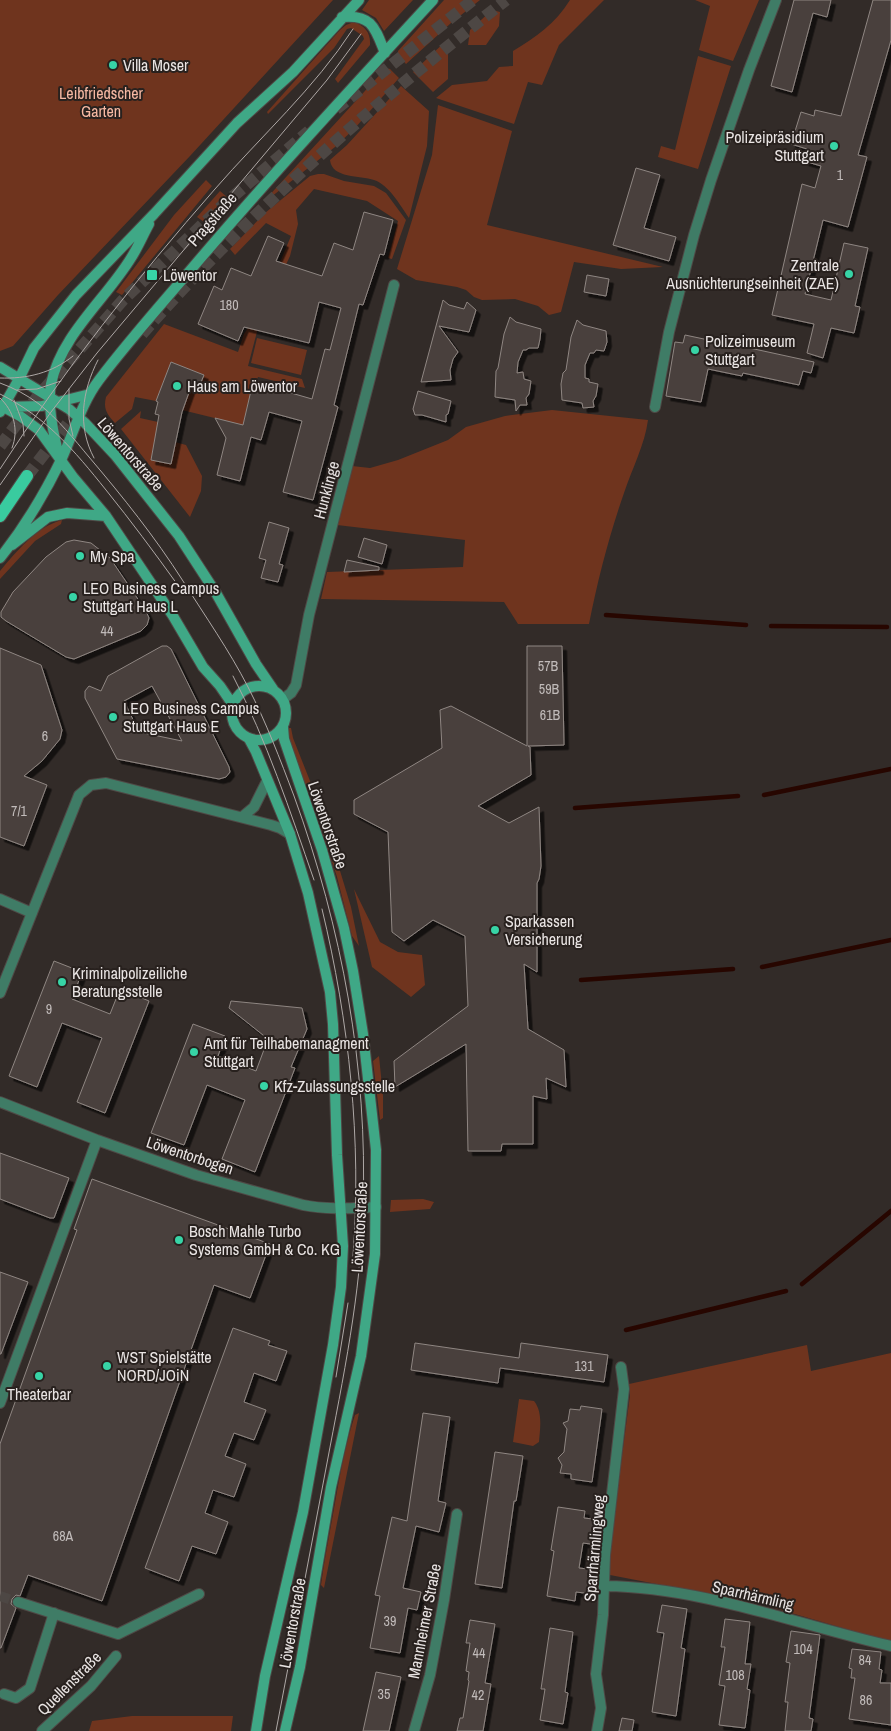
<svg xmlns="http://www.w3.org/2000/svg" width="891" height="1731" viewBox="0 0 891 1731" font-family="'Archivo Narrow',sans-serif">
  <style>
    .green { fill: #6f341e }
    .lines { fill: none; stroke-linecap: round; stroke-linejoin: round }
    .stream { stroke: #270600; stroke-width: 4.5 }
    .building { fill: #48403d; stroke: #8f8682; fill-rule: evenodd; filter: url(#shadow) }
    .street-tunnel { stroke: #4d4744; stroke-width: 10; stroke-dasharray: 10 5; stroke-linecap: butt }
    .primary-tunnel { stroke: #4d4744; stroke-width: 12; stroke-dasharray: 12 6; stroke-linecap: butt }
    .street-casing { stroke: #4f4946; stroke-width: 12 }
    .secondary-casing { stroke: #4f4946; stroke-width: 12 }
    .primary-casing { stroke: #4f4946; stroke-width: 14 }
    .street { stroke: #3f7c66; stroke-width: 10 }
    .secondary { stroke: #3fa886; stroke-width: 10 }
    .primary { stroke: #39cb9f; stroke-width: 12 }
    .tram { stroke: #aea8a6; stroke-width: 1 }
    .poi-dot { fill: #37d4a6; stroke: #28211e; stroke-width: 2 }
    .labels { text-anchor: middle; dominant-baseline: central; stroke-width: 4; stroke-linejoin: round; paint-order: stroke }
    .number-label { font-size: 14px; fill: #c1bbba }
    .poi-label { font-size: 16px; fill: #e9e4e3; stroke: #28211e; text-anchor: start }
    .park-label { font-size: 16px; fill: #f7b9a3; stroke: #28211e }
    .street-label { font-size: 16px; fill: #e9e4e3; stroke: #28211e }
  </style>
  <defs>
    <filter id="shadow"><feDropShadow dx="4.5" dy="4.5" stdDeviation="0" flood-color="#0009"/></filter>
  </defs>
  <rect width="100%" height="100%" fill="#322b28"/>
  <path class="green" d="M0 0H333L190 156 58 295 13 346 0 351Z
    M369 0H413L384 31 376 18 362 10Z
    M444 0H480L451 23 406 64 398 55V51Z
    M570 0H604L559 45 542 85 528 82 514 124 436 98 452 85 487 81 499 67 513 66V51C536 37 555 24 570 0Z
    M695 0H759L733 61 699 50 710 6Z
    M492 10 500 12 499 26 486 45H468L470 30Z
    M354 22C365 26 371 33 370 45L338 83 335 79 364 39 363 36 351 28 347 29 334 48 268 114 267 112 340 30 346 25Z
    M448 39V79L433 92 413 72Z
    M698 56 731 66 698 169 658 157 661 146 675 150Z
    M386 68 390 69 399 78 355 128 335 147 271 197 265 200Z
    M401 86 429 111 427 146 409 218C400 205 389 185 374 180 360 175 332 179 330 160L347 145Z
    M438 105 512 131 487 225 663 267 621 269 574 262 561 312 549 315 538 306 515 299 482 300 474 297 466 290 457 287 416 280 397 269 432 155Z
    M318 174H324L344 181 374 186 386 193 406 220 392 259 388 258 398 221 367 201 314 189 296 210 298 224 290 256 277 284 264 305 248 366 302 379 305 388 258 377 256 382H253L243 425 182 410 192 384 199 387 204 375 171 362 156 401 135 397 132 409 115 423C107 414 103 409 106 397L164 324 238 352 244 334 259 312 291 236 266 223 235 255 230 249 265 213 310 176Z
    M206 180 212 186 122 295 116 292 174 215Z
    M220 191 227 197 204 222 197 217Z
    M257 338 307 350 301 375 251 363Z
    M552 410 648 420C645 444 632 469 624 493 609 536 598 579 589 624H518L504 602 321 599 327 572 463 567 465 540 337 525 352 466 370 468 398 460 448 440 466 427 505 416Z
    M141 411 140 418 158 422 151 460 171 463 175 442 186 445 202 476 201 491 190 517 121 429Z
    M62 520 61 524 35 541 0 579V571C17 551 36 527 62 520Z
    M288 728H291L293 738 312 786 305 784C297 767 286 747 288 728Z
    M324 818 351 907 359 946 352 936 337 877 320 825Z
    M354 889 380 942 398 952 422 955 425 985 411 997 372 967Z
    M379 1056 383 1096V1118L380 1120 373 1061Z
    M423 1199 434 1202 430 1209 390 1212 391 1200Z
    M807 1345 811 1371 891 1353V1642L760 1604 610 1575 609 1555 630 1395 629 1384Z
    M519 1399 534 1401C543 1412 540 1429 539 1442L533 1446 513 1442Z
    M359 1413 324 1588 321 1585C325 1555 331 1527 336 1497 341 1470 346 1442 355 1415Z
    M132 1716H233L231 1731H89L92 1721Z"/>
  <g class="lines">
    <path class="stream" d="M606 615 746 625
      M771 626 887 627
      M764 795 891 769
      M575 808 738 796
      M762 967 891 940
      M581 980 733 969
      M802 1284 891 1211
      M626 1330 786 1291"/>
  </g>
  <path class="building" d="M794 0H831L827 17 813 13 792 92 771 86Z
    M873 0H891V40L858 155 867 157 848 227 823 220 805 294 831 300 844 243 868 248 855 306 860 307 854 333 831 328 823 358 807 353 814 324 772 315 802 184 815 188 821 166 804 161 807 149 791 144 801 112 814 116 815 110 841 116Z
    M636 168 660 175 644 228 676 237 669 261 613 245Z
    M364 212 393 220 384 255 380 254 363 305 359 304 334 405 338 407 313 500 283 492 302 421 269 412 261 440 251 437 240 481 217 475 226 438 215 418 243 425 253 382 312 399 325 349 330 350 341 308 319 302 309 343 244 327 238 341 198 324 214 286 222 290 231 268 251 276 268 236 284 243 276 261 322 276 334 243 353 250Z
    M587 275 609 279 606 296 584 292Z
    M443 300 449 305 464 309 467 302 476 310 469 332 439 326 458 352 453 359 450 370 451 380 421 382Z
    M510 317 516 322 541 329 540 339 538 348H529L526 350H523L518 362 517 373 523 372 524 379 531 381 529 394 526 398 527 405H520L516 411 515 400 495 397 496 371 498 368 504 334Z
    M577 320 583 325 606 331 607 342 604 351 596 350 594 353H590L585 365V378L589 379V382L598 384 596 396 593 401 594 407 583 408 582 403 562 400 561 384 563 373 566 370 571 337Z
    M685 335 718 342 719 337 745 343V347L814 362 811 373 803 371 799 385 743 373 742 376 708 369 701 402 666 396 675 342 683 343Z
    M171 362 204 375 199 387 192 384 182 412 171 464 151 460 159 415 155 414 158 402 156 401Z
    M418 391 451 401 448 414 446 415V422L422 415H415L413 409Z
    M269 522 289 528 279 564 283 565 278 582 261 578 266 560 259 558Z
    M364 538 387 545 382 564 358 557Z
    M74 540 91 543 110 558 146 611 149 618 147 625 141 631 74 659 66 657 6 621 1 617V612L13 592 46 557 66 542Z
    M347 560 379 567V570L344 572Z
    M162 646H167L171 649 229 767 230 772 226 777 219 779 117 759 85 698V691L89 686 101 691 108 676ZM152 686 182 741 139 732 124 701Z
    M527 646H562L564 745 528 746 530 747 531 775 478 806 509 823 539 807 541 866 539 879 537 883V972L524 964 528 1029 564 1050 566 1087 546 1078 547 1099 533 1096V1144H502L501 1151H468L466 1044 395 1087 394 1061 468 1006 465 936 433 920 404 941 392 932 388 832 354 814V800L442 748 440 710 451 706 527 746Z
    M0 648 41 665 62 730 60 739 42 761 24 776 47 785 24 846 0 837Z
    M54 961 82 972 72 999 110 1014 120 989 149 1001 105 1113 77 1102 102 1038 62 1023 37 1087 9 1076Z
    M231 1001 302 1008 307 1029 291 1067 295 1068 255 1172 222 1159 245 1100 207 1085 184 1145 151 1133 193 1024 225 1036 218 1056 256 1071 268 1039 229 1008Z
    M0 1153 69 1178 54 1218H50L0 1199Z
    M92 1179 270 1244 250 1298 214 1285 102 1601 28 1575 20 1596 16 1595 12 1599 11 1604 16 1608 1 1648H0V1444L77 1230 74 1229Z
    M0 1272 28 1282 1 1354H0Z
    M233 1328 270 1341 268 1345 287 1351 276 1381 254 1373 244 1402 266 1410 254 1440 234 1433 225 1456 246 1464 234 1497 213 1490 205 1513 228 1522 216 1554 192 1546 179 1581 145 1568Z
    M415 1343 519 1358 521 1343 608 1355 604 1382 500 1368 498 1383 411 1370Z
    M581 1406 602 1409 592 1482 571 1479V1474L560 1473 562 1465 558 1458 564 1452 566 1436 567 1429 563 1423 568 1421 570 1409 580 1410Z
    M423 1413 450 1417 438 1501 446 1503 439 1532 416 1526 403 1588 421 1592 417 1610 408 1608 400 1653 370 1648 380 1596 375 1595 392 1517 407 1521Z
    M495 1452 523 1456 516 1501H514L502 1588 475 1584Z
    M558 1507 585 1511 584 1518 601 1520 598 1545 583 1543 579 1568 596 1570 593 1594 576 1592 575 1601 547 1596 554 1551 551 1550Z
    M662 1605 687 1609 681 1648 685 1649 676 1716 652 1712 664 1633 657 1632Z
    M725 1619 750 1622 745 1664H751L747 1689 750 1690 745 1728 719 1725 725 1686 719 1685 725 1647H721Z
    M470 1620 495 1624 485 1683 491 1684 483 1731H457L460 1718H463L469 1681 468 1680 469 1672 466 1671 470 1643H466Z
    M550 1628 573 1632 565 1692 568 1693 563 1724 540 1720 545 1689H541Z
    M791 1631 820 1635 809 1718 813 1719 811 1731H785L788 1702H785L790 1663 786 1662Z
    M852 1649 881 1652 879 1669 882 1670 880 1683H891V1725L849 1719 855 1678H851L852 1669 849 1668Z
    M376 1672 401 1677 389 1731H363Z
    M622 1718 634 1720 632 1731H619Z"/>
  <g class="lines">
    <path class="street-tunnel" d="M0 1596 18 1602"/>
    <path class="primary-tunnel" d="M336 109 473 0
      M142 334C251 210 376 102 506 0
      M0 446 38 396 123 300 222 206 309 131
      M27 476 82 405"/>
    <defs>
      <path id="street" d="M655 407 669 332 694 235 711 180 749 70 776 0
        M283 699 291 693 296 685 309 615 394 285
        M242 817 254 807 267 781
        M0 899 32 913
        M0 993 79 795 91 785 106 783 271 825 280 828 290 834
        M0 1102 97 1140 196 1175 303 1205C327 1210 352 1208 376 1207
        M0 1403 97 1140
        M605 1586C702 1587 798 1625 891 1646
        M18 1602 118 1634 199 1594
        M4 1694 16 1698 30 1688 54 1613
        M42 1731 91 1686 116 1656
        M414 1731 430 1675 444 1600 457 1514
        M597 1731 601 1708 596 1674 603 1615 605 1555 624 1389 621 1367"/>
      <path id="secondary" d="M342 17C372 14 375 28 385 53
        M0 367 69 409 85 423 115 455 179 536 216 593 256 664 273 689
        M0 405 20 416 39 430 73 477 106 516 173 616 203 667 220 686 233 705
        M4 407 42 406 90 394
        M0 412 19 379 34 348 76 295 154 214 237 123 293 72 359 0
        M58 452C53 432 47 405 51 384 61 335 106 299 131 258 138 247 143 235 149 224
        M12 545 48 517 67 513 106 516
        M0 558C24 528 45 493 62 458 74 432 81 404 99 380 127 343 158 308 188 273 267 180 350 90 433 0
        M232 713a27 27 0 1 1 54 0a27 27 0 1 1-54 0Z
        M283 727 284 739 322 850 344 928 353 971 363 1034 376 1150 375 1254 361 1356 331 1487 300 1667 285 1731
        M249 739 256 752 290 834 308 893 330 992 333 1024 337 1155 343 1246 341 1287 333 1345 303 1512 265 1676 256 1731"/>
      <path id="primary" d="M0 516 27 476"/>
    </defs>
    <use href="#street" class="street-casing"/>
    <use href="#secondary" class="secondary-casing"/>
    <use href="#primary" class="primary-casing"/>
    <use href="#street" class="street"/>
    <use href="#secondary" class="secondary"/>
    <use href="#primary" class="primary"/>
    <path class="tram" d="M0 378C27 379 52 373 73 356
      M0 383C14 388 27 395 39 404 58 419 74 439 89 457 123 497 155 537 183 581 205 616 229 650 248 687 266 722 280 759 294 796 342 928 368 1068 363 1208 361 1294 343 1378 327 1463 310 1552 293 1642 276 1731
      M69 389V419L73 436
      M17 390 37 389 61 381
      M0 394C46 417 74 450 106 490 131 521 154 552 177 584
      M0 398C14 411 19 430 12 448
      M14 400 23 424 24 436
      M94 458C77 426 82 391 98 360
      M0 469C64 370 137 278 215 189 261 136 314 89 353 29
      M0 485 51 412 97 353 327 80 361 34
      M233 676C267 741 290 811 314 880
      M322 909C349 1021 362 1141 353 1256
      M336 1377 348 1303"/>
  </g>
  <g class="poi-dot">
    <circle cx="113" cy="65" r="5"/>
    <circle cx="834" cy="146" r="5"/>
    <circle cx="849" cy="274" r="5"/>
    <rect x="146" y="269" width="12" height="12" rx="2.5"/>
    <circle cx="695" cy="350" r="5"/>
    <circle cx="177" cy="386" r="5"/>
    <circle cx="80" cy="556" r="5"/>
    <circle cx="73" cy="597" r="5"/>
    <circle cx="113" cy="717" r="5"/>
    <circle cx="495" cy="930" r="5"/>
    <circle cx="62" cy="982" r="5"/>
    <circle cx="194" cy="1052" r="5"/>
    <circle cx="264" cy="1086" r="5"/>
    <circle cx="179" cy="1240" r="5"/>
    <circle cx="107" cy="1366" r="5"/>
    <circle cx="39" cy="1376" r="5"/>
  </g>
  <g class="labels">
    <g class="number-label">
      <text x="840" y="175">1</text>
      <text x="229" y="305">180</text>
      <text x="107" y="631">44</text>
      <text x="548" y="666">57B</text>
      <text x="549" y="689">59B</text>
      <text x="550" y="715">61B</text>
      <text x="45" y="736">6</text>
      <text x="19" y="811">7/1</text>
      <text x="49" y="1009">9</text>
      <text x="584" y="1366">131</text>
      <text x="63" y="1536">68A</text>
      <text x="390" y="1621">39</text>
      <text x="803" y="1649">104</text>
      <text x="479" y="1653">44</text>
      <text x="865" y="1660">84</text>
      <text x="735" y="1675">108</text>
      <text x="384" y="1694">35</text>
      <text x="478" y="1695">42</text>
      <text x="866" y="1700">86</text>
    </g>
    <g class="poi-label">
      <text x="123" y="65">Villa Moser</text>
      <text x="824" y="137" text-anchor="end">Polizeipräsidium<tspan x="824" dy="18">Stuttgart</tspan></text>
      <text x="839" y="265" text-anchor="end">Zentrale<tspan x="839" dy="18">Ausnüchterungseinheit (ZAE)</tspan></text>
      <text x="163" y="275">Löwentor</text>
      <text x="705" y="341">Polizeimuseum<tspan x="705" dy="18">Stuttgart</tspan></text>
      <text x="187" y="386">Haus am Löwentor</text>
      <text x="90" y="556">My Spa</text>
      <text x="83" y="588">LEO Business Campus<tspan x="83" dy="18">Stuttgart Haus L</tspan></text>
      <text x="123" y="708">LEO Business Campus<tspan x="123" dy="18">Stuttgart Haus E</tspan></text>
      <text x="505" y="921">Sparkassen<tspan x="505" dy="18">Versicherung</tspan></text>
      <text x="72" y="973">Kriminalpolizeiliche<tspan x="72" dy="18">Beratungsstelle</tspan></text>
      <text x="204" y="1043">Amt für Teilhabemanagment<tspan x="204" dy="18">Stuttgart</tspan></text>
      <text x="274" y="1086">Kfz-Zulassungsstelle</text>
      <text x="189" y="1231">Bosch Mahle Turbo<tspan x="189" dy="18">Systems GmbH &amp; Co. KG</tspan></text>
      <text x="117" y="1357">WST Spielstätte<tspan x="117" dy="18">NORD/JOiN</tspan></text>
      <text x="39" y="1394" text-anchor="middle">Theaterbar</text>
    </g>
    <g class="park-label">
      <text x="101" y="93">Leibfriedscher<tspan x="101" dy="18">Garten</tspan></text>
    </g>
    <g class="street-label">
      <text transform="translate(212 219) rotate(-49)">Pragstraße</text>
      <text transform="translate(131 454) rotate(49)">Löwentorstraße</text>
      <text transform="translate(326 490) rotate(-75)">Hunklinge</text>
      <text transform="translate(328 825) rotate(71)">Löwentorstraße</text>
      <text transform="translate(190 1155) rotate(18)">Löwentorbogen</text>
      <text transform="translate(359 1227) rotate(-87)">Löwentorstraße</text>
      <text transform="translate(594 1548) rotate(-85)">Sparrhärmlingweg</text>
      <text transform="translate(753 1595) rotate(13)">Sparrhärmling</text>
      <text transform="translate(424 1621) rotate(-79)">Mannheimer Straße</text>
      <text transform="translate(292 1623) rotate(-80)">Löwentorstraße</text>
      <text transform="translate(69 1683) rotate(-45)">Quellenstraße</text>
    </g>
  </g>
</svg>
